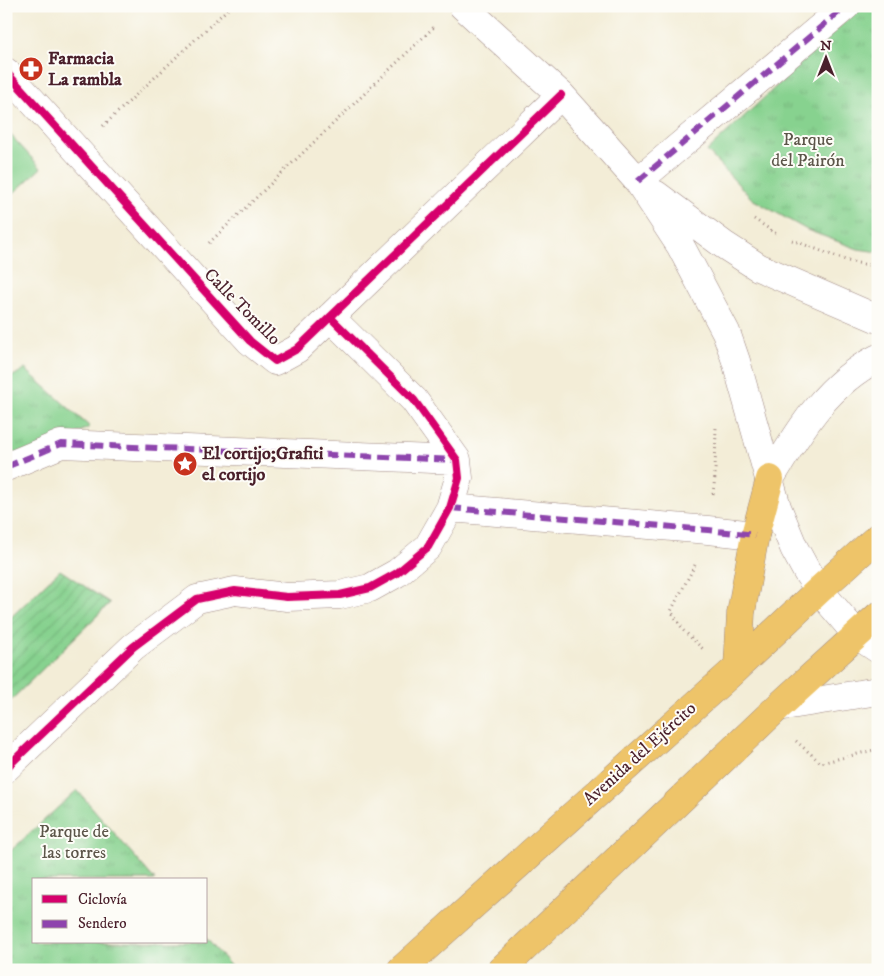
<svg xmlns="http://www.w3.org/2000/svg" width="884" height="976" viewBox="0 0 884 976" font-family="'IM FELL DW Pica',serif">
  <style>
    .grass { fill: url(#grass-tufts); stroke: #68785d }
    .garden { fill: url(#garden-furrows); stroke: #68785d }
    .pitch { fill: #87d28f; stroke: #68785d }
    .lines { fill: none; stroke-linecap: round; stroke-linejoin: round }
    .minor-casing { stroke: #9e8681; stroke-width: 29 }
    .major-casing { stroke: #9e8681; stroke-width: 29 }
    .path { stroke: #9e8681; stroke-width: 3; stroke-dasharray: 1 4; stroke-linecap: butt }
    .minor { stroke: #fff; stroke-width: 28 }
    .major { stroke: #eec469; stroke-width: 28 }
    .quiet { stroke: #8e44ad; stroke-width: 6; stroke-dasharray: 12 6; stroke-linecap: butt }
    .cycleway-casing { stroke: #fdfcf7; stroke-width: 11 }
    .cycleway { stroke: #d6006c; stroke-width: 8 }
    .labels { text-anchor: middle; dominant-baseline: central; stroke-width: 4; stroke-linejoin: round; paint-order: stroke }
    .poi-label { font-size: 18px; font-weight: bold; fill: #4a1f2b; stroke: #fdfcf7; text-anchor: start }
    .park-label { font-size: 18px; fill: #5c5549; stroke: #fdfcf7 }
    .street-label { font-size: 18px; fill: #4a1f2b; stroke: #fdfcf7 }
  </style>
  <defs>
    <pattern id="grass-tufts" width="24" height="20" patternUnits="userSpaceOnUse" patternTransform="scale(1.25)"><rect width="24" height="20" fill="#87d28f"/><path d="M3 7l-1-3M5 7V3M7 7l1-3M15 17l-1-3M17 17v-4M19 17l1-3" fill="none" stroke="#76b47c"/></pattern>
    <pattern id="garden-furrows" width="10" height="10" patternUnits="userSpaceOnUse" patternTransform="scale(1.25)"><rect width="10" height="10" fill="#87d28f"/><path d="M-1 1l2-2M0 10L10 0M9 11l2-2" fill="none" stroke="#76b47c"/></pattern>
  </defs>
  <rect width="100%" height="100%" fill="#fdfcf7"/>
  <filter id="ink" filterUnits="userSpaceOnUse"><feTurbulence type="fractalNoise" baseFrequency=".02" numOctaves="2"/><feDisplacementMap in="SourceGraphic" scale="10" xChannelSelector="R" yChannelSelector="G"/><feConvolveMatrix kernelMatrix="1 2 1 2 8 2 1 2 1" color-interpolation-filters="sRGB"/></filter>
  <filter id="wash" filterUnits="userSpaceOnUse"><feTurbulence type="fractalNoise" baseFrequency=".0096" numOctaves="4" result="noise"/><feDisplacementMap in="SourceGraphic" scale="20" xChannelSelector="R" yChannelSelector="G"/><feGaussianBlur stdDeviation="1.12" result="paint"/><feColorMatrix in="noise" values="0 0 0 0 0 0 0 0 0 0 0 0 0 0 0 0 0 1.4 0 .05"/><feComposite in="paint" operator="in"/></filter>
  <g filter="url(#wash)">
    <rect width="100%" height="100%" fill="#f3edd7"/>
    <path class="grass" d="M862 6H878V252L858 249 807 230 752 199 707 151Z
      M25 369 90 427 8 466 6 465V380Z
      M77 790 155 880H34V942H206V938L234 970H6V855Z"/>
    <path class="garden" d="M60 570 110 603 6 705V622Z"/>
    <path class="pitch" d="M6 130 41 168 6 200Z"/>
  </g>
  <g filter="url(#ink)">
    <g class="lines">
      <defs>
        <path id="minor" d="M463 6 561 95 638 181 680 245 726 332 736 361 777 507 794 548 807 572 819 590 857 635 878 649
          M6 72 250 341 275 361 297 349 561 95
          M638 181 846 6
          M655 194 724 245 758 267 878 319
          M6 467 61 444 457 460
          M770 479C799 431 826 384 878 358
          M450 508 708 530 755 535
          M778 707 878 691
          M6 768 133 647 197 599 235 591 287 597 340 595 370 588 397 573 428 547 450 508 459 478 457 460 414 400 330 317"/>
        <path id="major" d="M738 666 741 613 755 535 770 479
          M401 970 730 674 819 590 878 537
          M501 970 778 707 878 616"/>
      </defs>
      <use href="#minor" class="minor-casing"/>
      <use href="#major" class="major-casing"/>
      <path class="path" d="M103 126 231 6
        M754 219 778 235
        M792 240 848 261 878 267
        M209 243 435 26
        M713 494 715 477 716 426
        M695 565 671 611 684 631 703 649
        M796 741 821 763 878 749"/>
      <use href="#minor" class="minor"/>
      <use href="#major" class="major"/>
      <path class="quiet" d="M638 181 846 6
        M6 467 61 444 457 460
        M450 508 708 530 755 535"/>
      <defs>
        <path id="cycleway" d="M6 72 250 341 275 361 297 349 561 95
          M6 768 133 647 197 599 235 591 287 597 340 595 370 588 397 573 428 547 450 508 459 478 457 460 414 400 330 317"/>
      </defs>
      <use href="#cycleway" class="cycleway-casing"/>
      <use href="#cycleway" class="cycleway"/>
    </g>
  </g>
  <defs>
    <symbol id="pharmacy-disc" viewBox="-11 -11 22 22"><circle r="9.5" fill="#c8321e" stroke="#fdfcf7"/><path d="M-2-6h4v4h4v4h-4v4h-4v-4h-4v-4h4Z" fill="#fff"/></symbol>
    <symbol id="sight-disc" viewBox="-11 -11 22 22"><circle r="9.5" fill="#c8321e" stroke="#fdfcf7"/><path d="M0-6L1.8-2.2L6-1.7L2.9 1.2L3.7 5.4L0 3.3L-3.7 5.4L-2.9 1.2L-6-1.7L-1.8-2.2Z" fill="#fff"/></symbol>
  </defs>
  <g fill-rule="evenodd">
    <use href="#pharmacy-disc" x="17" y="55" width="28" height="28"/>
    <use href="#sight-disc" x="171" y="450" width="28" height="28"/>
  </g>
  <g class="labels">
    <g class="poi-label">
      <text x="48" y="59">Farmacia<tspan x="48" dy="21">La rambla</tspan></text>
      <text x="202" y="454">El cortijo;Grafiti<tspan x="202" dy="21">el cortijo</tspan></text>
    </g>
    <g class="park-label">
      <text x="808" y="140">Parque<tspan x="808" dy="21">del Pairón</tspan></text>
      <text x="74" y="832">Parque de<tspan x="74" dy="21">las torres</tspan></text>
    </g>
    <g class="street-label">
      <text transform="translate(242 307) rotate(45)">Calle Tomillo</text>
      <text transform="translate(640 754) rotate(-42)">Avenida del Ejército</text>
    </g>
  </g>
  <rect width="884" height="976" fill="none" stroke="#fdfcf7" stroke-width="25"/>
  <rect x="32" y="878" width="175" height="65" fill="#fdfcf7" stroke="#b5a4a5"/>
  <rect x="42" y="895" width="25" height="8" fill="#d6006c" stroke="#b5a4a5"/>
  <text x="78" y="904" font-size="15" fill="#4a1f2b">Ciclovía</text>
  <rect x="42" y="920" width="25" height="8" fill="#8e44ad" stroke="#b5a4a5"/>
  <text x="78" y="928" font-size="15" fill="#4a1f2b">Sendero</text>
  <g transform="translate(826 58)" stroke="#fdfcf7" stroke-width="4" paint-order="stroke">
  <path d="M0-4L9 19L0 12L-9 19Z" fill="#4a1f2b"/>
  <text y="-8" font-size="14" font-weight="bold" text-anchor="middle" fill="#4a1f2b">N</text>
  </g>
</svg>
